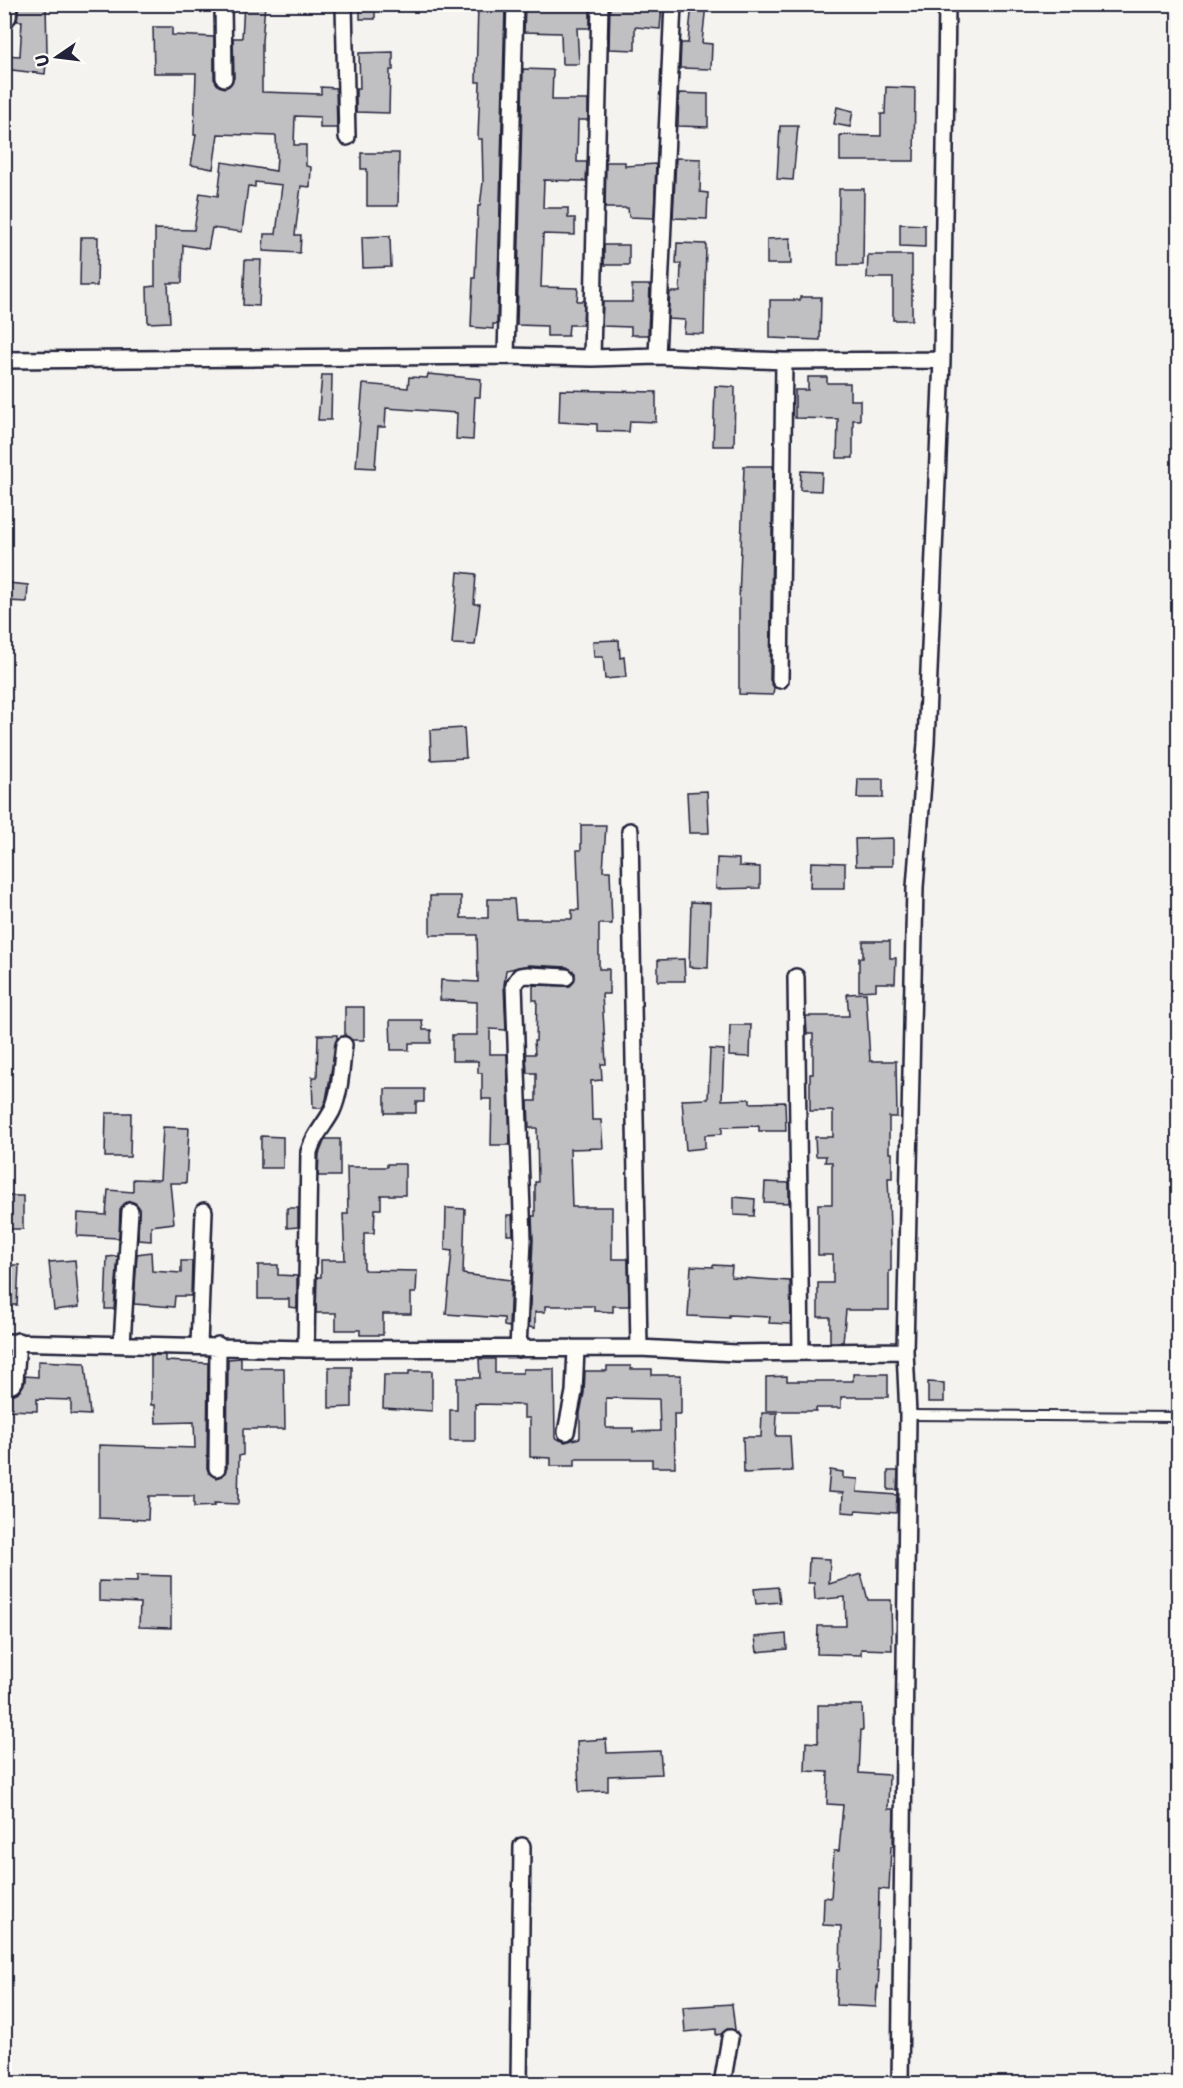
<svg xmlns="http://www.w3.org/2000/svg" width="1183" height="2088" viewBox="0 0 1183 2088" font-family="'Playpen Sans',sans-serif">
  <style>
    .building { fill: #c0bfc2; stroke: #22223b; stroke-width: 1.5; fill-rule: evenodd }
    .lines { fill: none; stroke-linecap: round; stroke-linejoin: round }
    .service-casing { stroke: #22223b; stroke-width: 12 }
    .minor-casing { stroke: #22223b; stroke-width: 20 }
    .service { stroke: #fdfcf7; stroke-width: 8 }
    .minor { stroke: #fdfcf7; stroke-width: 15 }
  </style>
  <rect width="100%" height="100%" fill="#f4f3ef"/>
  <filter id="ink" filterUnits="userSpaceOnUse"><feTurbulence type="fractalNoise" baseFrequency=".0167" numOctaves="2"/><feDisplacementMap in="SourceGraphic" scale="12" xChannelSelector="R" yChannelSelector="G"/><feConvolveMatrix kernelMatrix="1 2 1 2 8 2 1 2 1" color-interpolation-filters="sRGB"/></filter>
  <g filter="url(#ink)">
    <path class="building" d="M19 4H46L47 53 45 74 4 69V55L20 56 22 21H17Z
      M244 4H265L262 41V92L321 94V87L336 88 337 128H320V117L295 116 294 145H306V166L311 167 310 187 301 186 295 235H301L300 253 263 251 264 234H276L282 185 255 182V187L248 186 242 232 212 228 208 249 183 245 182 283H168L170 322 148 323 147 287 155 286V229L194 230 200 193 218 196 222 162 276 171 277 157 276 136 218 134 213 169 191 165 196 135H194L196 73H154L153 27H172V35L214 37V79L219 86 225 88 229 86 234 78 233 38H242Z
      M360 4H375V19H360Z
      M533 4 590 5V28H577L579 64H562L561 33 524 32 525 7 533 8Z
      M610 4H662L660 29 635 27V50L609 49Z
      M692 4H706L702 43 712 44 711 69 680 68 681 43H688Z
      M478 5 505 6 497 324H493V329L471 327 473 278H475L478 206H480L483 182 482 139H478L480 82H476Z
      M393 52V70H390L389 113 356 112V89H360L359 53Z
      M523 69 553 70 552 100H588V120H578L577 162H587L586 181 544 180 543 208H568V218H575V235L543 234 541 287 578 288 577 301H584L583 325H569L568 336H547V326L517 325Z
      M886 87 915 88 914 161H840V135L881 136V114H885Z
      M679 93 708 94V127L678 126Z
      M837 107 853 111 850 127 834 124Z
      M780 126H798L793 180 777 179Z
      M361 153H399L398 206H367V169H361Z
      M676 158 701 159 700 192 708 193 707 219 673 218Z
      M606 162H625V166L656 164 654 218 629 217 628 208H605Z
      M839 189H864L863 265H838Z
      M900 224 925 225V247L900 246Z
      M390 236 391 267 363 268 362 237Z
      M81 237H98L97 286H80Z
      M790 238 791 264H767V239Z
      M677 243 706 244 704 334 684 333 685 320 668 319 670 292H680L681 264H676Z
      M604 245H629V265H604Z
      M868 255H912V320H893V278H867Z
      M245 260H261L259 306 243 305Z
      M632 285H650L648 335H631V327L602 326 603 302H632Z
      M800 297H821L820 340 770 338V300H800Z
      M428 374 481 379 480 397H475L473 440 456 439 457 413 386 408 385 427H378L375 468 356 467 363 384 408 388 409 377 427 378Z
      M322 375H332L331 420H318Z
      M808 377H827V383H850V400H860V420H853V458H837L838 419 795 418V390H808Z
      M715 386 735 387 734 446H713Z
      M560 390 656 392V422L630 421 629 432 597 431V424L559 422Z
      M744 466H773L770 680 774 687 773 695 739 694V601Z
      M801 471 822 472 821 491 800 490Z
      M458 572 476 574 474 604H480L475 645 452 644Z
      M8 583 28 585 27 602 7 601Z
      M619 640 620 658 624 657 626 677 605 679 603 657H594L593 641Z
      M464 728 466 758 431 760 430 730Z
      M858 779H883V798H857Z
      M707 791 709 833H689L687 792Z
      M581 825H606L603 871H610L612 924H599V969H609V994H602L606 1064H601L602 1080 591 1081 592 1120H601L603 1148 570 1149 572 1207H612V1259H628L629 1306H613V1312L594 1311V1306H545V1312H535V1328L529 1327 533 1240 532 1216H535V1182H538L537 1128H529L528 1101H536V1073H527L526 1054H535L534 1041H536L537 1000H533V985L570 986 574 982 575 973 567 967 529 965 506 970 504 985 506 1030 490 1029V1054H507L510 1145H491L492 1099H482V1073H478V1061H452V1035H477V1002L440 1000 441 980 478 982 477 935H430V896H461V918H488V899H514L516 919H572V910H579L577 850H581Z
      M893 838V866H856L855 839Z
      M717 858 739 859V866L760 867V888L716 889Z
      M811 862 845 863V888H810Z
      M691 902 710 903 708 968 689 967Z
      M863 941H890V958H896L895 983H876V990L859 991V958H863Z
      M684 959 685 981H658V960Z
      M866 993 870 1061H896L897 1117H889V1153H892V1178H888L891 1250V1271H889V1310H846L843 1342H830V1317H818V1283H833V1255H818V1204H832V1162H825L826 1156H816L815 1137H833V1111H810V1074H813V1034H807L806 1016H849L847 994Z
      M345 1007H364V1040H352L345 1035Z
      M390 1020H422L423 1030H431V1043H409V1050H391Z
      M730 1025H751L750 1057 729 1056Z
      M318 1035H337V1039L326 1100 322 1108H313L312 1077H317Z
      M710 1049 724 1050 722 1100 750 1099V1103L785 1102 786 1131H759V1126L722 1127V1134L705 1135V1148L686 1150 682 1100 708 1099Z
      M385 1089H424V1102H416V1113H385Z
      M106 1113H131L130 1157H105Z
      M163 1127 189 1128 186 1183H170L174 1223 151 1226V1241L138 1240 139 1207 135 1203 130 1201 125 1203 120 1210 119 1238 77 1236 78 1213 106 1215 108 1190 133 1192V1179L160 1180Z
      M261 1136 283 1137V1168H261Z
      M325 1139H340V1176H318L319 1154Z
      M387 1164H405V1195H381V1209H375L374 1233H364V1270L417 1271 416 1293H411V1314H383V1335H360V1330H336V1313H316L317 1277H321V1260H345L343 1214H348L347 1167H387Z
      M765 1182 789 1183V1203L764 1202Z
      M4 1196H23V1229H4Z
      M734 1197 755 1199 754 1216 734 1215Z
      M287 1208H298V1227L287 1228Z
      M446 1208 465 1209 463 1274 511 1280 509 1327 504 1326V1318L446 1314 452 1251 445 1250Z
      M507 1215H512L513 1235H507Z
      M151 1252 152 1271 181 1273V1261H192L191 1296H175L174 1307 134 1304 137 1254Z
      M118 1256 114 1309H105L107 1257Z
      M75 1260 79 1307 54 1310 49 1262Z
      M4 1265H19L17 1305H4Z
      M258 1265H278V1275L297 1276V1308L289 1307V1299H258Z
      M713 1265 732 1266 731 1277 790 1281 791 1324 769 1323 770 1317 729 1315V1318L688 1316 691 1266 713 1267Z
      M151 1355H165V1361L208 1363 207 1468 209 1473 216 1478 222 1476 227 1468 228 1359 241 1358V1368H284L285 1429H243V1455L239 1456 238 1504 214 1503 215 1506 194 1507V1496H149L148 1520 99 1518V1445L195 1448 194 1422 156 1423 155 1405H151Z
      M479 1359H495V1373H523V1369H554L555 1438 565 1442 580 1438V1413L584 1393 585 1371H607V1366H631V1369H652V1375H681V1414H674L675 1467H652V1459H575V1466H551V1458L530 1457V1418H524V1405L475 1404V1441H450V1410H457V1378H480ZM606 1398 659 1399 660 1431 633 1432V1428H606Z
      M38 1361 85 1363 90 1415 71 1414V1400L37 1399V1411L4 1410V1396L14 1394 20 1391 25 1382V1376L38 1377Z
      M329 1367H352V1407L329 1408Z
      M409 1371H432V1411L383 1408 384 1375H409Z
      M853 1374H888V1397H841V1408H816V1411H766V1377L787 1376V1381H853Z
      M928 1382 944 1383V1402H928Z
      M762 1413H777L776 1436H790L792 1471 744 1473 743 1437H761Z
      M830 1470 843 1472V1478L858 1479 857 1492 897 1495 896 1513 856 1510 855 1513 842 1512 843 1493 828 1492Z
      M888 1471H898L897 1490H888Z
      M809 1558 830 1559 829 1584 861 1574 868 1600H891L892 1650 861 1649V1655L817 1654 818 1626H846L845 1597 815 1600 814 1583H808Z
      M137 1575 171 1576V1628L139 1627 140 1603 99 1601V1581L137 1582Z
      M778 1587 780 1602 756 1604 754 1589Z
      M786 1634 787 1649 757 1652 755 1637Z
      M818 1705H862L863 1730H861L859 1773 889 1775 888 1809H894L893 1846H891L889 1890 879 1889 877 1970H879L878 1988 877 1987 876 2007 836 2005 837 1969H840L841 1926 823 1925 824 1897 831 1898 834 1851H839L843 1805 827 1804 828 1772 805 1771 806 1742 818 1743Z
      M606 1739 607 1753 660 1751 662 1774 608 1776V1791L579 1792 577 1741Z
      M732 2004 735 2030 727 2029 721 2034 716 2035V2029L685 2032 683 2007Z"/>
    <g class="lines">
      <defs>
        <path id="service" d="M908 1415 1178 1417"/>
        <path id="minor" d="M223 4 224 78
          M344 4 347 137
          M8 17 9 4
          M506 356 515 4
          M657 356 673 4
          M592 358 600 4
          M4 360 506 356 592 358 657 356 784 361 942 360
          M780 680 784 361
          M630 831 639 1348
          M796 977 801 1352
          M4 1342 306 1349 639 1348 736 1353 905 1351
          M122 1344 130 1211
          M199 1345 204 1211
          M306 1349 309 1152C313 1136 325 1125 332 1111 341 1091 341 1066 344 1045
          M518 1349 523 1240 514 985 520 976 528 975 566 977
          M4 1387 12 1385 15 1381 18 1341
          M566 1432 574 1392 576 1350
          M217 1468 218 1345
          M519 2084 522 1846
          M722 2084 730 2038
          M900 2084 908 1415 905 1351 915 887 926 743 942 360 947 4"/>
      </defs>
      <use href="#service" class="service-casing"/>
      <use href="#minor" class="minor-casing"/>
      <use href="#service" class="service"/>
      <use href="#minor" class="minor"/>
    </g>
  </g>
  <rect width="1183" height="2088" fill="none" stroke="#fdfcf7" stroke-width="24"/>
  <rect x="12" y="12" width="1159" height="2064" fill="none" stroke="#22223b" stroke-width="2" filter="url(#ink)"/>
  <g transform="translate(57 57) rotate(256)" stroke="#fdfcf7" stroke-width="4.5" paint-order="stroke">
  <path d="M0-4.5L10 22L0 15L-10 22Z" fill="#22223b"/>
  <text y="-9" font-size="16" font-weight="bold" text-anchor="middle" fill="#22223b">U</text>
  </g>
</svg>
